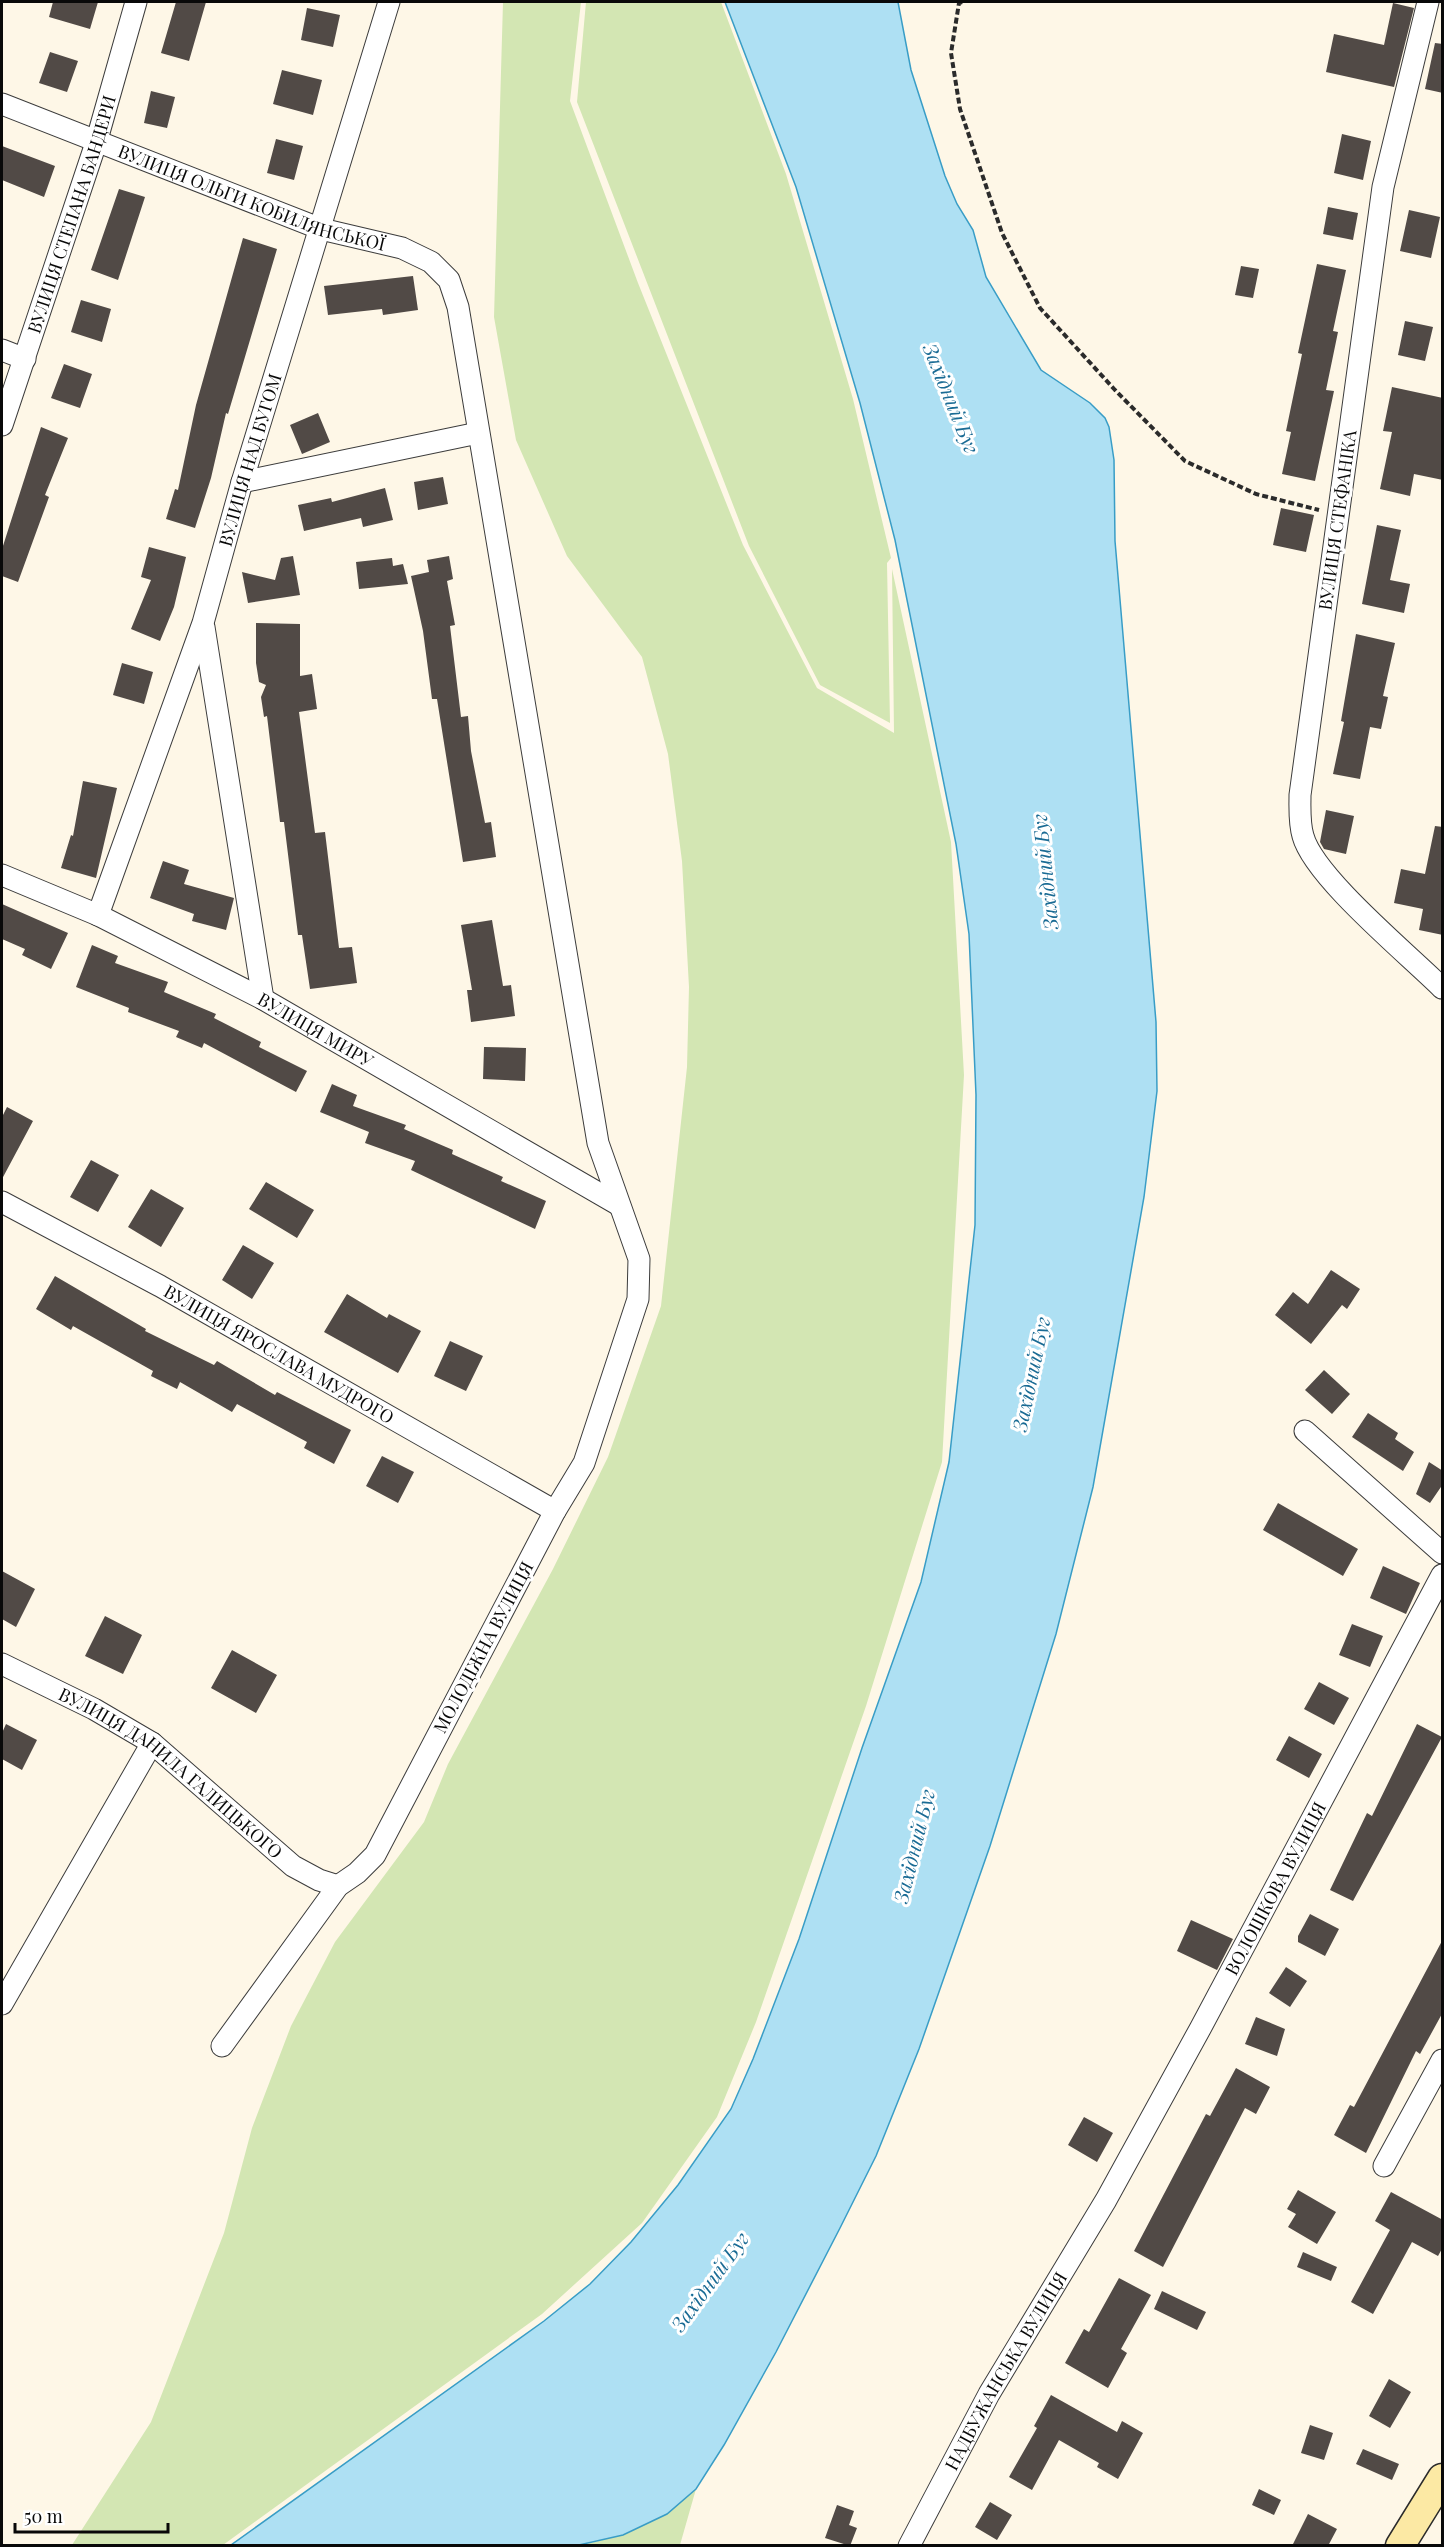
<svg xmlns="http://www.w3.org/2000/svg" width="1444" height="2547" viewBox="0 0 1444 2547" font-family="'Playfair Display',serif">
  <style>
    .green { fill: #d3e6b3 }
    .water { fill: #aee0f3; stroke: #399dc6; stroke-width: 1.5 }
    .building { fill: #514a46 }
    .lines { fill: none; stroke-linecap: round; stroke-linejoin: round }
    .street-casing { stroke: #3c3c3c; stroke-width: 23 }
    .secondary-casing { stroke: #2b2b2b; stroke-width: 31 }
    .path { stroke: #2b2b2b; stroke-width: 4; stroke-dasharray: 6 3; stroke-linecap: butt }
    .street { stroke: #fff; stroke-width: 21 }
    .secondary { stroke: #fce9a4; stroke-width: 28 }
    .labels { text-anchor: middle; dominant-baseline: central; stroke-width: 6; stroke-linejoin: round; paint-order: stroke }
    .street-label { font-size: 18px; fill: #090909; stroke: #fff }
    .water-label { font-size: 20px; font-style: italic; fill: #1a6b94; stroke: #fff }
  </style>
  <rect width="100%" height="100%" fill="#fef7e7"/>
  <path class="green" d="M503 2H581L570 101 638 283 743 545 817 688 894 733 892 569 951 842 964 1075 942 1462 866 1706 756 2022 717 2117 642 2223 542 2314 223 2545H72L151 2422 224 2233 252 2128 291 2026 335 1942 424 1822 448 1764 553 1569 608 1457 661 1306 687 1067 689 987 682 861 668 754 642 657 567 556 516 440 494 317Z
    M586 2H721L786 174 853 399 891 558 887 563 890 723 820 685 749 546 577 102Z
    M696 2489 680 2545 579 2546C631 2533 655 2524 696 2489Z"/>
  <path class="water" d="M725 2H898L911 70 945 176 957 204 973 230 986 277 1041 370 1090 403 1105 418 1109 427 1114 460 1115 541 1156 1022 1157 1091 1144 1197 1093 1487 1056 1634 990 1846 919 2049 876 2156 840 2228 776 2352 724 2445 696 2489 667 2514 623 2535 579 2545H231L544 2321 590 2284 631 2242 678 2185 731 2109 753 2059 799 1939 862 1748 921 1582 949 1462 975 1225 976 1095 969 934 956 844 895 540 860 403 796 187Z"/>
  <path class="building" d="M53 2H98L90 29 49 17Z
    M176 2H206L189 61 161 53Z
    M1393 3 1414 8 1394 87 1326 72 1334 34 1384 45Z
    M307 8 340 15 333 47 301 40Z
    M1435 43 1443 44V93L1425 89Z
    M50 52 78 61 67 92 39 83Z
    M282 70 322 80 313 115 273 104Z
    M151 91 175 97 167 128 144 123Z
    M1342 134 1371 141 1363 180 1334 173Z
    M276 139 303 146 294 180 267 173Z
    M2 146 55 166 44 197 2 180Z
    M119 189 145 197 118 280 91 270Z
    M1328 207 1358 213 1353 240 1323 234Z
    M1409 210 1440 217 1431 258 1400 251Z
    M243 238 277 249 228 414 226 413 211 478 195 528 166 519 175 489 178 490 196 405Z
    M1317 264 1346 270 1333 331 1338 332 1326 390 1334 391 1315 481 1282 474 1291 432 1286 431 1302 354 1298 353Z
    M1241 266 1259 269 1253 298 1235 295Z
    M413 276 418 310 383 315 382 309 328 315 324 286Z
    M81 300 111 309 102 342 71 332Z
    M1405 321 1433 327 1425 361 1398 355Z
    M64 364 92 374 80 408 51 398Z
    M1392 387 1443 398V480L1414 474 1410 496 1380 489 1392 432 1383 431Z
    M318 413 330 442 302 454 290 425Z
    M41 427 68 438 45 495 49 497 18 582 2 576V549Z
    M443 477 448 504 418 510 414 482Z
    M385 488 393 520 363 527 361 518 304 531 298 505 331 498 332 502Z
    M1281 508 1314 515 1306 552 1273 545Z
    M1377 525 1401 530 1390 580 1410 584 1404 613 1362 604Z
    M149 547 186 557 174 607 160 641 131 629 151 580 141 577Z
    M293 556 300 595 248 603 242 572 275 580 281 558Z
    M449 556 453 579 447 581 455 625 450 626 461 717 468 716 471 751 485 823 491 822 496 857 463 862 437 699H432L423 631 411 576 429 572 427 560Z
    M392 558 393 566 403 564 408 584 359 589 356 562Z
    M256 623 300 624V676L312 674 317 709 299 712 315 833 325 832 339 948 352 947 357 983 310 989 302 935H298L284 822H280L267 716 264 717 261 697 266 685 259 682 256 663Z
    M1356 634 1395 643 1383 696 1388 697 1381 729 1370 727 1360 779 1333 774 1344 722 1341 721Z
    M122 663 153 672 144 704 113 695Z
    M83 781 117 788 96 878 61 868 71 835 73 836Z
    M1326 810 1354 816 1346 854 1324 849 1320 842Z
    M1435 826 1443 827V935L1419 930 1423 909 1394 903 1401 869 1425 874Z
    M163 861 189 870 184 884 234 898 226 930 192 921 194 914 150 898Z
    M2 904 68 933 51 969 22 955 25 949 2 939Z
    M492 920 503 986 511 985 515 1016 471 1022 467 990H472L461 925Z
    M92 945 118 956 115 963 168 982 164 992 216 1014 214 1018 261 1042 259 1047 307 1071 296 1092 204 1043 202 1048 176 1037 179 1031 128 1012 129 1008 76 987Z
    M484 1047 526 1048 525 1081 483 1079Z
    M332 1084 357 1095 353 1106 406 1125 404 1129 453 1150 452 1154 503 1177 501 1181 546 1201 535 1229 411 1170 415 1161 365 1143 369 1132 320 1112Z
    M7 1107 33 1121 2 1179V1117Z
    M91 1160 119 1175 98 1212 70 1197Z
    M266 1182 314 1210 297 1238 249 1209Z
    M151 1189 184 1208 161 1247 128 1227Z
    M243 1245 274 1263 252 1299 222 1280Z
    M1331 1270 1360 1289 1347 1309 1342 1305 1311 1344 1275 1315 1293 1292 1308 1304Z
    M55 1276 146 1329 145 1331 214 1365 217 1361 275 1395 277 1392 351 1430 334 1464 304 1448 307 1442 237 1404 232 1412 180 1382 177 1389 151 1376 153 1371 73 1326 71 1330 36 1309Z
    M347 1294 387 1318 389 1314 421 1331 398 1373 324 1332Z
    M450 1341 483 1356 466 1391 434 1376Z
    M1324 1370 1350 1394 1332 1414 1305 1390Z
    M1368 1413 1398 1433 1395 1439 1414 1452 1403 1471 1352 1437Z
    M382 1456 414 1472 398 1503 366 1486Z
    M1429 1462 1443 1471V1484L1430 1503 1416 1494Z
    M1278 1503 1358 1549 1343 1576 1263 1530Z
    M1383 1566 1420 1583 1406 1614 1370 1598Z
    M2 1571 35 1589 16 1627 2 1619Z
    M105 1616 142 1635 123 1674 85 1656Z
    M1352 1624 1383 1636 1370 1667 1339 1655Z
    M232 1650 277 1675 256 1713 211 1688Z
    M1319 1682 1349 1698 1334 1725 1304 1709Z
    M6 1724 37 1740 22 1770 2 1759V1733Z
    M1417 1724 1442 1737 1353 1901 1330 1890 1367 1813 1372 1816Z
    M1289 1736 1322 1754 1309 1778 1276 1760Z
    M1310 1914 1339 1929 1325 1956 1298 1942V1936Z
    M1191 1920 1233 1939 1217 1970 1177 1951Z
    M1443 1939V2012L1420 2054 1416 2051 1366 2153 1334 2135 1350 2105 1354 2107Z
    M1286 1967 1307 1981 1290 2007 1269 1993Z
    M1256 2017 1285 2029 1277 2056 1245 2044Z
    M1236 2068 1270 2087 1256 2114 1245 2108 1163 2267 1134 2251 1206 2114 1210 2116Z
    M1084 2117 1113 2133 1097 2162 1068 2145Z
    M1298 2190 1336 2212 1317 2244 1288 2227 1296 2214 1287 2209Z
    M1391 2192 1443 2220V2247L1438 2256 1412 2242 1373 2314 1351 2302 1390 2230 1375 2221Z
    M1303 2252 1337 2267 1331 2281 1297 2267Z
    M1119 2278 1151 2295 1121 2349 1127 2353 1108 2388 1065 2363 1084 2329 1089 2332Z
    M1162 2291 1206 2312 1197 2330 1154 2309Z
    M1389 2379 1411 2392 1390 2428 1369 2416Z
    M1051 2395 1117 2432 1122 2421 1143 2433 1118 2479 1097 2467 1099 2463 1059 2440 1032 2490 1009 2477 1037 2428 1034 2426Z
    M1310 2425 1333 2433 1324 2460 1301 2453Z
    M1363 2449 1399 2464 1392 2480 1356 2464Z
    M1259 2489 1281 2500 1274 2515 1252 2505Z
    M990 2502 1012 2515 997 2540 975 2527Z
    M837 2505 854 2511 849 2525 857 2528 850 2546 825 2538Z
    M1308 2514 1337 2529 1328 2546H1292Z"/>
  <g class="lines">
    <defs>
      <g id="street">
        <path d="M1428 2 1383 187 1300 795C1300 808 1299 823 1303 836 1314 877 1409 955 1442 988"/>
        <path id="s1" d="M2 104 321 229 402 248 431 262 449 280 458 307 598 1143 639 1259 638 1299 584 1463 555 1511 375 1855 357 1873 338 1886 222 2046"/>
        <path d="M2 350 25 359"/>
        <path id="s2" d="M2 425 96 143 136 2"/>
        <path d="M242 482 478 433"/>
        <path d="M204 627 263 999"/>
        <path id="s3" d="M2 875 98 915 263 999 619 1205"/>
        <path id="s4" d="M98 915 203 623 242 482 389 2"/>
        <path id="s5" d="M2 1202 160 1286 555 1511"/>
        <path d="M1305 1431 1442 1553"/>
        <path id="s6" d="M2 1664 94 1709 152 1743 293 1866 319 1880 338 1886"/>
        <path d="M2 2004 152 1743"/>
        <path d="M1384 2166 1442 2060"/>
        <path id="s7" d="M909 2546 989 2394 1106 2200 1200 2029 1442 1575"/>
      </g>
      <path id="secondary" d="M1400 2546 1442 2478"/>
    </defs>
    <use href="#street" class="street-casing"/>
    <use href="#secondary" class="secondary-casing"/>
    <path class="path" d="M962 2 959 3 951 53 960 109 1002 233 1040 308 1115 390 1185 461 1256 494 1319 510"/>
    <use href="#street" class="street"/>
    <use href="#secondary" class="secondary"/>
  </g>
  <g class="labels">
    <g class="street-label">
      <text stroke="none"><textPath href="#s1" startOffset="267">ВУЛИЦЯ ОЛЬГИ КОБИЛЯНСЬКОЇ</textPath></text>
      <text stroke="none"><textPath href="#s2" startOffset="222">ВУЛИЦЯ СТЕПАНА БАНДЕРИ</textPath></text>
      <text stroke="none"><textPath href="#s4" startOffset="480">ВУЛИЦЯ НАД БУГОМ</textPath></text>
      <text transform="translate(1337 520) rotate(-82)">ВУЛИЦЯ СТЕФАНІКА</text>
      <text stroke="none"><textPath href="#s3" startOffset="350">ВУЛИЦЯ МИРУ</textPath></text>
      <text stroke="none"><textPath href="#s5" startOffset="316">ВУЛИЦЯ ЯРОСЛАВА МУДРОГО</textPath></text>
      <text transform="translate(483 1647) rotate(-62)">МОЛОДІЖНА ВУЛИЦЯ</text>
      <text stroke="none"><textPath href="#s6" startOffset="202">ВУЛИЦЯ ДАНИЛА ГАЛИЦЬКОГО</textPath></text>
      <text stroke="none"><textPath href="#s7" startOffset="753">ВОЛОШКОВА ВУЛИЦЯ</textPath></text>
      <text stroke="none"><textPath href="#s7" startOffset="200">НАДБУЖАНСЬКА ВУЛИЦЯ</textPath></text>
    </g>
    <g class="water-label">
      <text transform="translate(952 398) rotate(68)">Західний Буг</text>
      <text transform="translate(1044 872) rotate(-96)">Західний Буг</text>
      <text transform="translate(1030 1374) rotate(-78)">Західний Буг</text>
      <text transform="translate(913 1846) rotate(-76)">Західний Буг</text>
      <text transform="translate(709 2281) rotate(-54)">Західний Буг</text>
    </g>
  </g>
  <rect width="1444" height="2547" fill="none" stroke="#090909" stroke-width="6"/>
  <path d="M15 2523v9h153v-9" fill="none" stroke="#090909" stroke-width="3"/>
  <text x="24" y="2523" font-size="18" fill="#090909" stroke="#ffffff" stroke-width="4.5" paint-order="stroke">50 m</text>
</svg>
